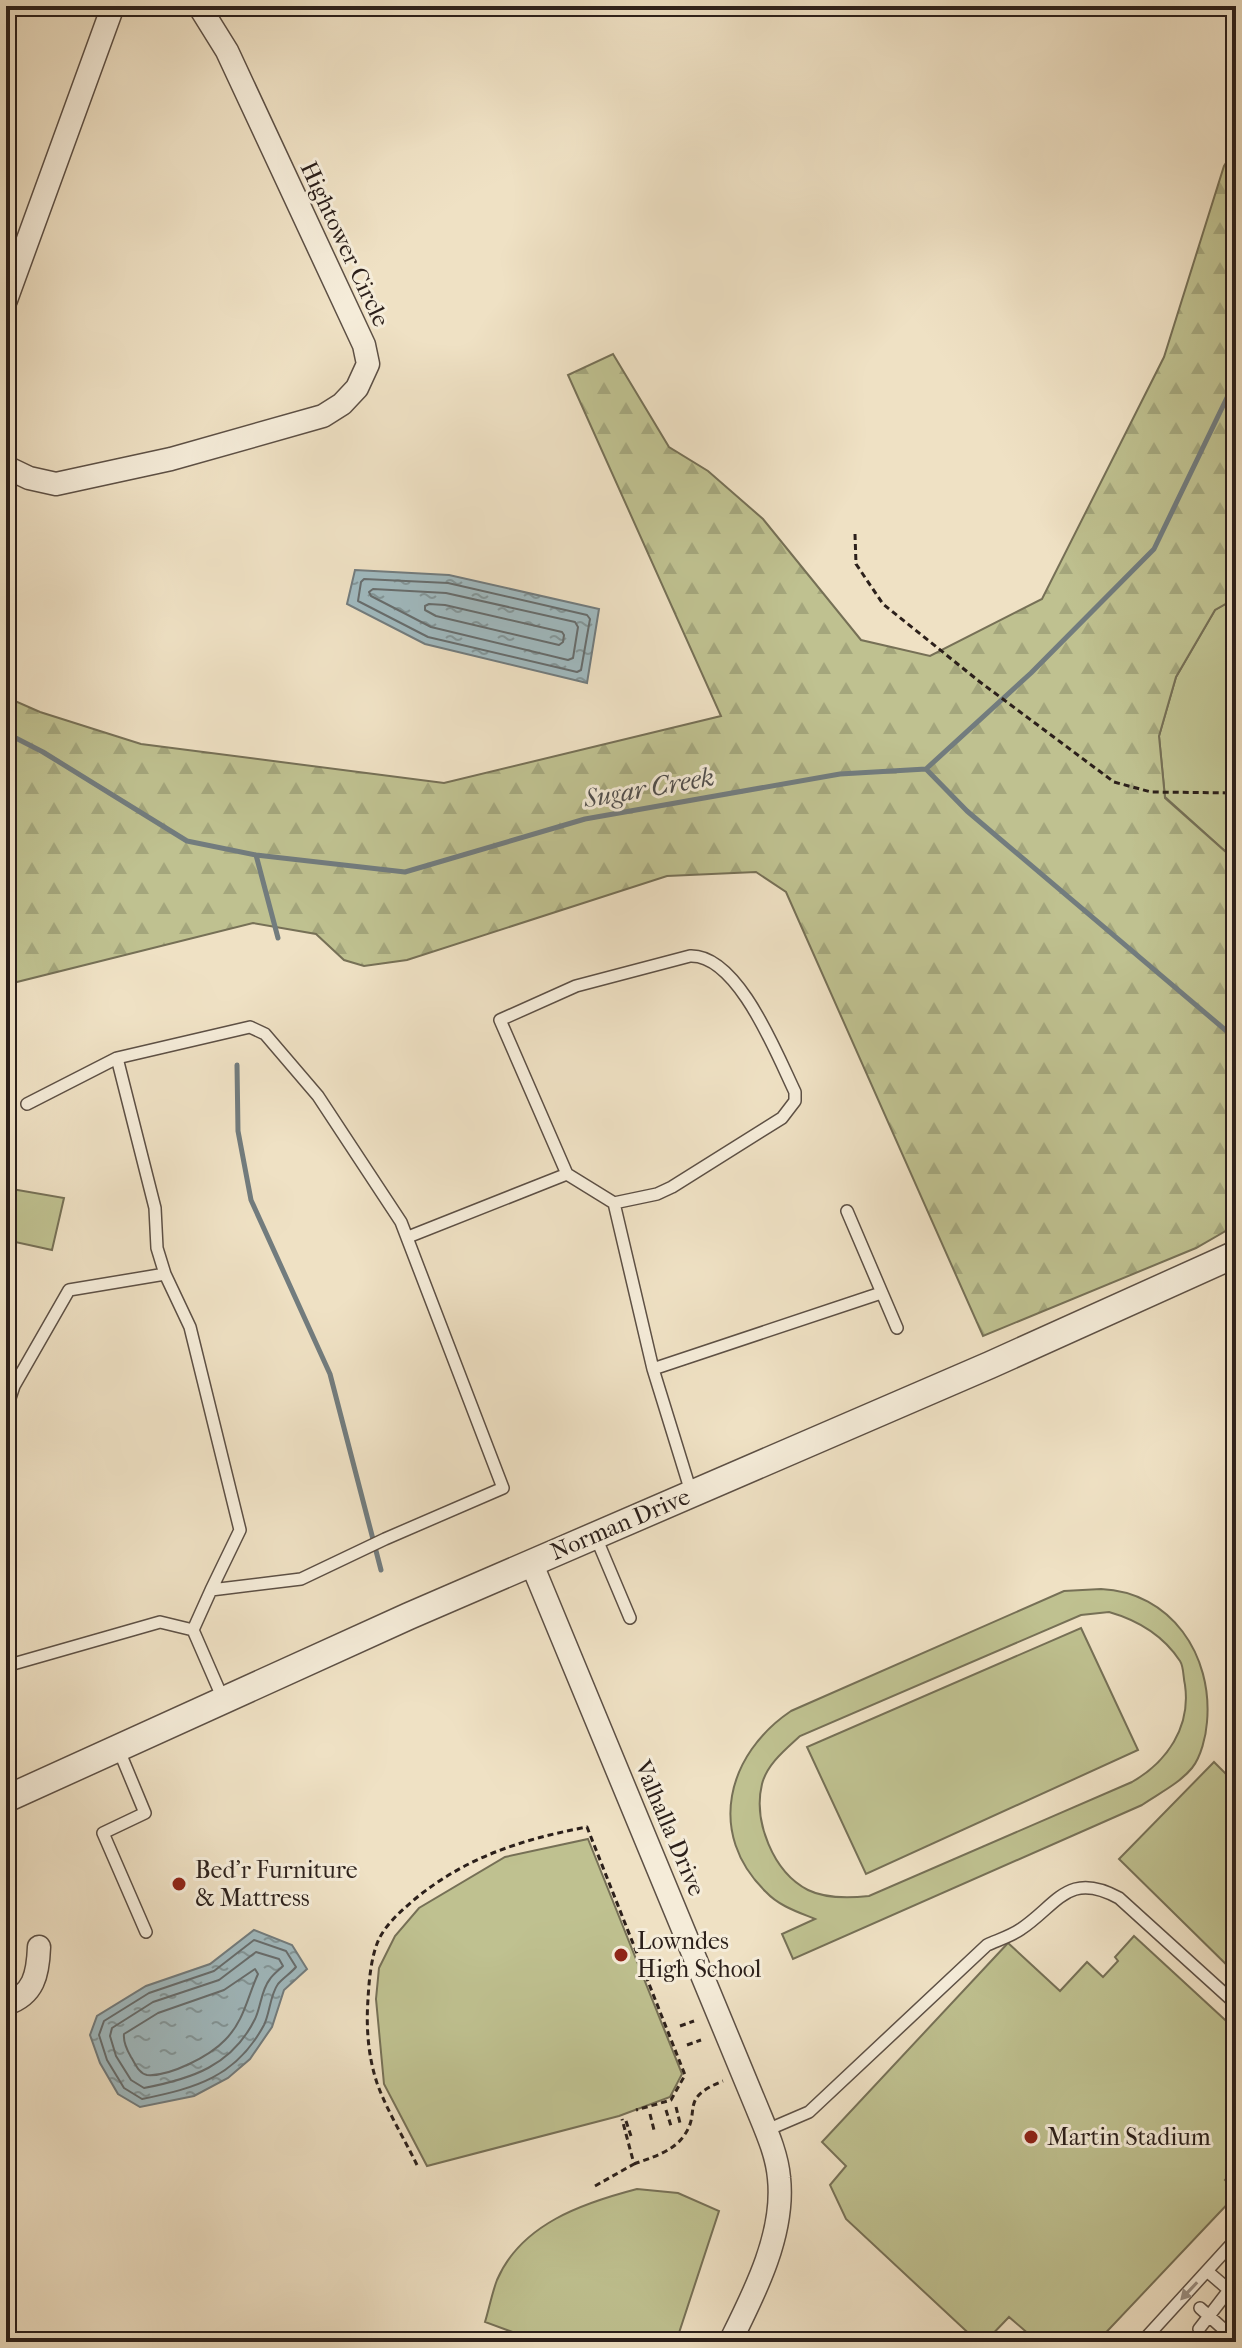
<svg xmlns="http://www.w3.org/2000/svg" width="1242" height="2348" viewBox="0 0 1242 2348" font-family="'IM FELL French Canon',serif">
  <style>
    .grass { fill: #bfc190; stroke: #767056; stroke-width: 2; fill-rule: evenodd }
    .forest { fill: url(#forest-firs); stroke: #767056; stroke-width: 2 }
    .water { fill: url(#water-ripples); stroke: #727c7e; stroke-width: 2 }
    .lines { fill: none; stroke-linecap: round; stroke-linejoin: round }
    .shore { stroke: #666d6e; stroke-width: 2 }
    .stream { stroke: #727c7e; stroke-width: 5 }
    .service-casing { stroke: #5d5045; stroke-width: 14 }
    .minor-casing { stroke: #5d5045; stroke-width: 25 }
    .tertiary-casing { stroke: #5d5045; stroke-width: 29 }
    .path { stroke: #2c201b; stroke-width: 3; stroke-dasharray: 6 4; stroke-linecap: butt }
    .service { stroke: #f5ecd9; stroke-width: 11 }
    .minor { stroke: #f5ecd9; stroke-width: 22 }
    .tertiary { stroke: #f5ecd9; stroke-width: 26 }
    .oneway { fill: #9b9084 }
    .poi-dot { fill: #8f2418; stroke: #f5ecd9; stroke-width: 3 }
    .labels { text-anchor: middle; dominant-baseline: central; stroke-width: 6; stroke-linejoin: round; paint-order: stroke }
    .street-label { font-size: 24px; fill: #2c201b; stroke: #f5ecd9 }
    .poi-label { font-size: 24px; fill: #2c201b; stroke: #f5ecd9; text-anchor: start }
    .water-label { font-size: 26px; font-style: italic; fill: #4f4e4d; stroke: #f5ecd9 }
  </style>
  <defs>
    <pattern id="forest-firs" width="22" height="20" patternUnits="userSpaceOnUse" patternTransform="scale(2)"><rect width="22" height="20" fill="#bfc190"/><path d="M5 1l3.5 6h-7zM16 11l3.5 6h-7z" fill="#a4a67c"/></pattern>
    <pattern id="water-ripples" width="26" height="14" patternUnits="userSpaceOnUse" patternTransform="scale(2)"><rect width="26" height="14" fill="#a0bac0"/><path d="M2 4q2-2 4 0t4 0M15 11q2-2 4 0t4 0" fill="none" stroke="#83979b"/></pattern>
  </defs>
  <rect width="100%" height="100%" fill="#efe1c4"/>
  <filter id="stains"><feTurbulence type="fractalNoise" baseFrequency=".0025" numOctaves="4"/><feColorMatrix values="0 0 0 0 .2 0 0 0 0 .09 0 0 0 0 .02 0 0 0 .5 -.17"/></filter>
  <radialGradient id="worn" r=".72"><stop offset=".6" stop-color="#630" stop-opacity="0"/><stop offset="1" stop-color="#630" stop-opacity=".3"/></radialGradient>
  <path class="grass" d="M1236 598V861L1165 797 1159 736 1176 677 1215 610Z
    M6 1188 64 1198 52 1250 6 1240Z
    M1101 1589C1171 1592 1213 1655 1207 1722 1206 1736 1201 1757 1192 1768 1180 1783 1158 1794 1142 1805L793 1959 782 1934 815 1919C798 1912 779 1906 766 1892 706 1834 727 1754 791 1711L1064 1591ZM1109 1612C1137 1620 1163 1635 1180 1661 1184 1667 1183 1677 1185 1685 1191 1727 1167 1762 1132 1782L869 1896C850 1898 826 1899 808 1890 773 1872 753 1821 762 1784 767 1764 786 1749 800 1736L1081 1615Z
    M1081 1628 1138 1750 866 1874 807 1747Z
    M1214 1762 1236 1784V1974L1119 1859Z
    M588 1839 682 2074 670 2097 619 2116 427 2166 384 2084 376 1999 379 1968 395 1936 419 1908 505 1857Z
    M1134 1936 1236 2030 1231 2039 1236 2045V2114L1227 2124 1236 2133V2168L1225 2180 1236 2191V2195L1097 2342H1038L1009 2317 985 2342H978L846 2219 830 2185 846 2166 822 2142 1008 1943 1060 1991 1087 1962 1103 1977 1118 1961 1115 1957Z
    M637 2189 678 2193 719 2211 676 2342H540L485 2322C489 2309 492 2293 497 2280 521 2224 583 2203 637 2189Z"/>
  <path class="forest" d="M1236 148V528L1233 543 1236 550V598L1215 610 1176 677 1159 736 1165 798 1236 861V1225L1196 1248 983 1336 786 892 756 872 667 876 407 960 364 966 344 960 316 934 253 923 13 983 6 988V792L10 768 6 766V697L40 712 141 744 444 783 721 716 568 375 613 354 669 447 708 471 763 519 861 640 930 656 1042 599 1164 357 1224 166Z"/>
  <path class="water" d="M355 570 449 575 599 609 587 683 425 644 347 604Z
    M254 1930 292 1945 307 1969 284 1990 272 2027 250 2059 228 2078 194 2096 140 2107 118 2094 100 2063 90 2035 97 2016 146 1986 210 1964Z"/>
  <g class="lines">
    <path class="shore" d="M364 579 448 583 587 615 590 619 581 670 577 672 428 637 358 601 361 582Z
      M373 589 446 593 575 622 578 627 573 658 568 660 431 627 371 596 369 592Z
      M429 604 445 605 562 632 564 635 563 642 559 645 436 616 425 610V606Z
      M254 1940 286 1951 296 1967C291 1973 283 1978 278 1984 270 1995 270 2013 264 2025 236 2077 196 2088 142 2099L124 2088 107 2060 99 2035 104 2021 149 1993 214 1971Z
      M256 1952 279 1959 283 1966C279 1970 273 1974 270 1979 261 1990 261 2007 255 2019 232 2066 191 2079 144 2088L131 2080 116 2056 110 2036 112 2028 153 2002 219 1980Z
      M255 1969 258 1974C247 1998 244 2021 225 2040 210 2056 169 2077 147 2075 139 2074 135 2063 131 2057 127 2050 123 2042 124 2034L158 2013 224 1990Z"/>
    <path class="stream" d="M6 733 43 752 187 841 256 855 405 872 585 819 840 774 926 769 967 811 1236 1039
      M926 769 1031 673 1154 549 1236 379
      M256 855 278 938
      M237 1065 238 1131 251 1200 330 1374 381 1570"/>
    <defs>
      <path id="service" d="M250 1027 265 1034 318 1096 401 1222 503 1488 385 1539 301 1579 211 1590 240 1530 190 1327 165 1274 157 1248 155 1208 117 1058Z
        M27 1104 117 1058
        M614 1203 657 1194 672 1187 782 1118 795 1101V1092C777 1055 738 954 690 956L576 986 500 1020 567 1174 614 1203 653 1369 691 1492
        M847 1211 897 1328
        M408 1237 567 1174
        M653 1369 881 1293
        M6 1410 14 1386 69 1290 165 1274
        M595 1535 630 1618
        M211 1590 193 1630 223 1699
        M6 1666 160 1622 193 1630
        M118 1748 145 1813 103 1833 146 1932
        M767 2130 809 2112 987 1945C998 1940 1011 1936 1021 1929 1057 1905 1068 1870 1119 1898L1236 2004
        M1207 2271 1236 2296
        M1200 2308 1230 2335
        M1199 2329 1236 2281
        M1142 2342 1236 2239"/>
      <path id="minor" d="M6 300 113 6
        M6 467 29 478 56 484 171 459 323 416 342 404 357 388 368 364 364 345 227 51 199 6
        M531 1562 757 2108C766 2130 777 2154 779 2178 785 2234 754 2294 730 2342
        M6 2004C34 1995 38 1974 39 1947"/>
      <path id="tertiary" d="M6 1799 409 1616 990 1365 1236 1254"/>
    </defs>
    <use href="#service" class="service-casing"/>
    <use href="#minor" class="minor-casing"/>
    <use href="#tertiary" class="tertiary-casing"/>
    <path class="path" d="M855 534 856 564 883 604 980 682 1114 782 1151 792 1236 793
      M680 2026 694 2021
      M687 2045 701 2040
      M676 2107 680 2123
      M666 2110 671 2126
      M650 2114 654 2130
      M626 2121 631 2136
      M634 2164C650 2158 672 2152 683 2137 703 2111 677 2099 723 2081
      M417 2165C404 2138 387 2111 377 2083 368 2056 366 2027 368 1999 369 1981 371 1956 379 1939 387 1923 401 1911 415 1899 466 1857 523 1839 587 1827L685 2075 671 2100 636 2110
      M595 2186 634 2164 622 2119"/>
    <use href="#service" class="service"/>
    <use href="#minor" class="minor"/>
    <use href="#tertiary" class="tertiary"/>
  </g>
  <defs><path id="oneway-solid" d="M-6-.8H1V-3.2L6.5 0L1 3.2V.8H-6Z" transform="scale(2)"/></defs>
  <use class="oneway" href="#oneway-solid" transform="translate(1189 2291) rotate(133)"/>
  <g class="poi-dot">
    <circle cx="179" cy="1884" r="8"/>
    <circle cx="621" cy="1955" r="8"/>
    <circle cx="1031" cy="2137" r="8"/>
  </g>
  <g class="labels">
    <g class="street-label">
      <text transform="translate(345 244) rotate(65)">Hightower Circle</text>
      <text transform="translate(620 1524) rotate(-23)">Norman Drive</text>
      <text transform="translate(670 1828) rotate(67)">Valhalla Drive</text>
    </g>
    <g class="poi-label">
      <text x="195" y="1870">Bed'r Furniture<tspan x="195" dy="28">&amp; Mattress</tspan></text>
      <text x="637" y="1941">Lowndes<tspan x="637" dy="28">High School</tspan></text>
      <text x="1047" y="2137">Martin Stadium</text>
    </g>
    <g class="water-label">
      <text transform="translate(649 788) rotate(-10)">Sugar Creek</text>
    </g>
  </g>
  <rect width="1242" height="2348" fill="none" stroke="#efe1c4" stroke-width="32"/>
  <rect x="8" y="8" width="1226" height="2332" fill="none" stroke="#2c201b" stroke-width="4"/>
  <rect x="16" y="16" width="1210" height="2316" fill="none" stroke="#2c201b" stroke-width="2"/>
  <rect width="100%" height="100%" filter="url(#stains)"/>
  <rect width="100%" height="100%" fill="url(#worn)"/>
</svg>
